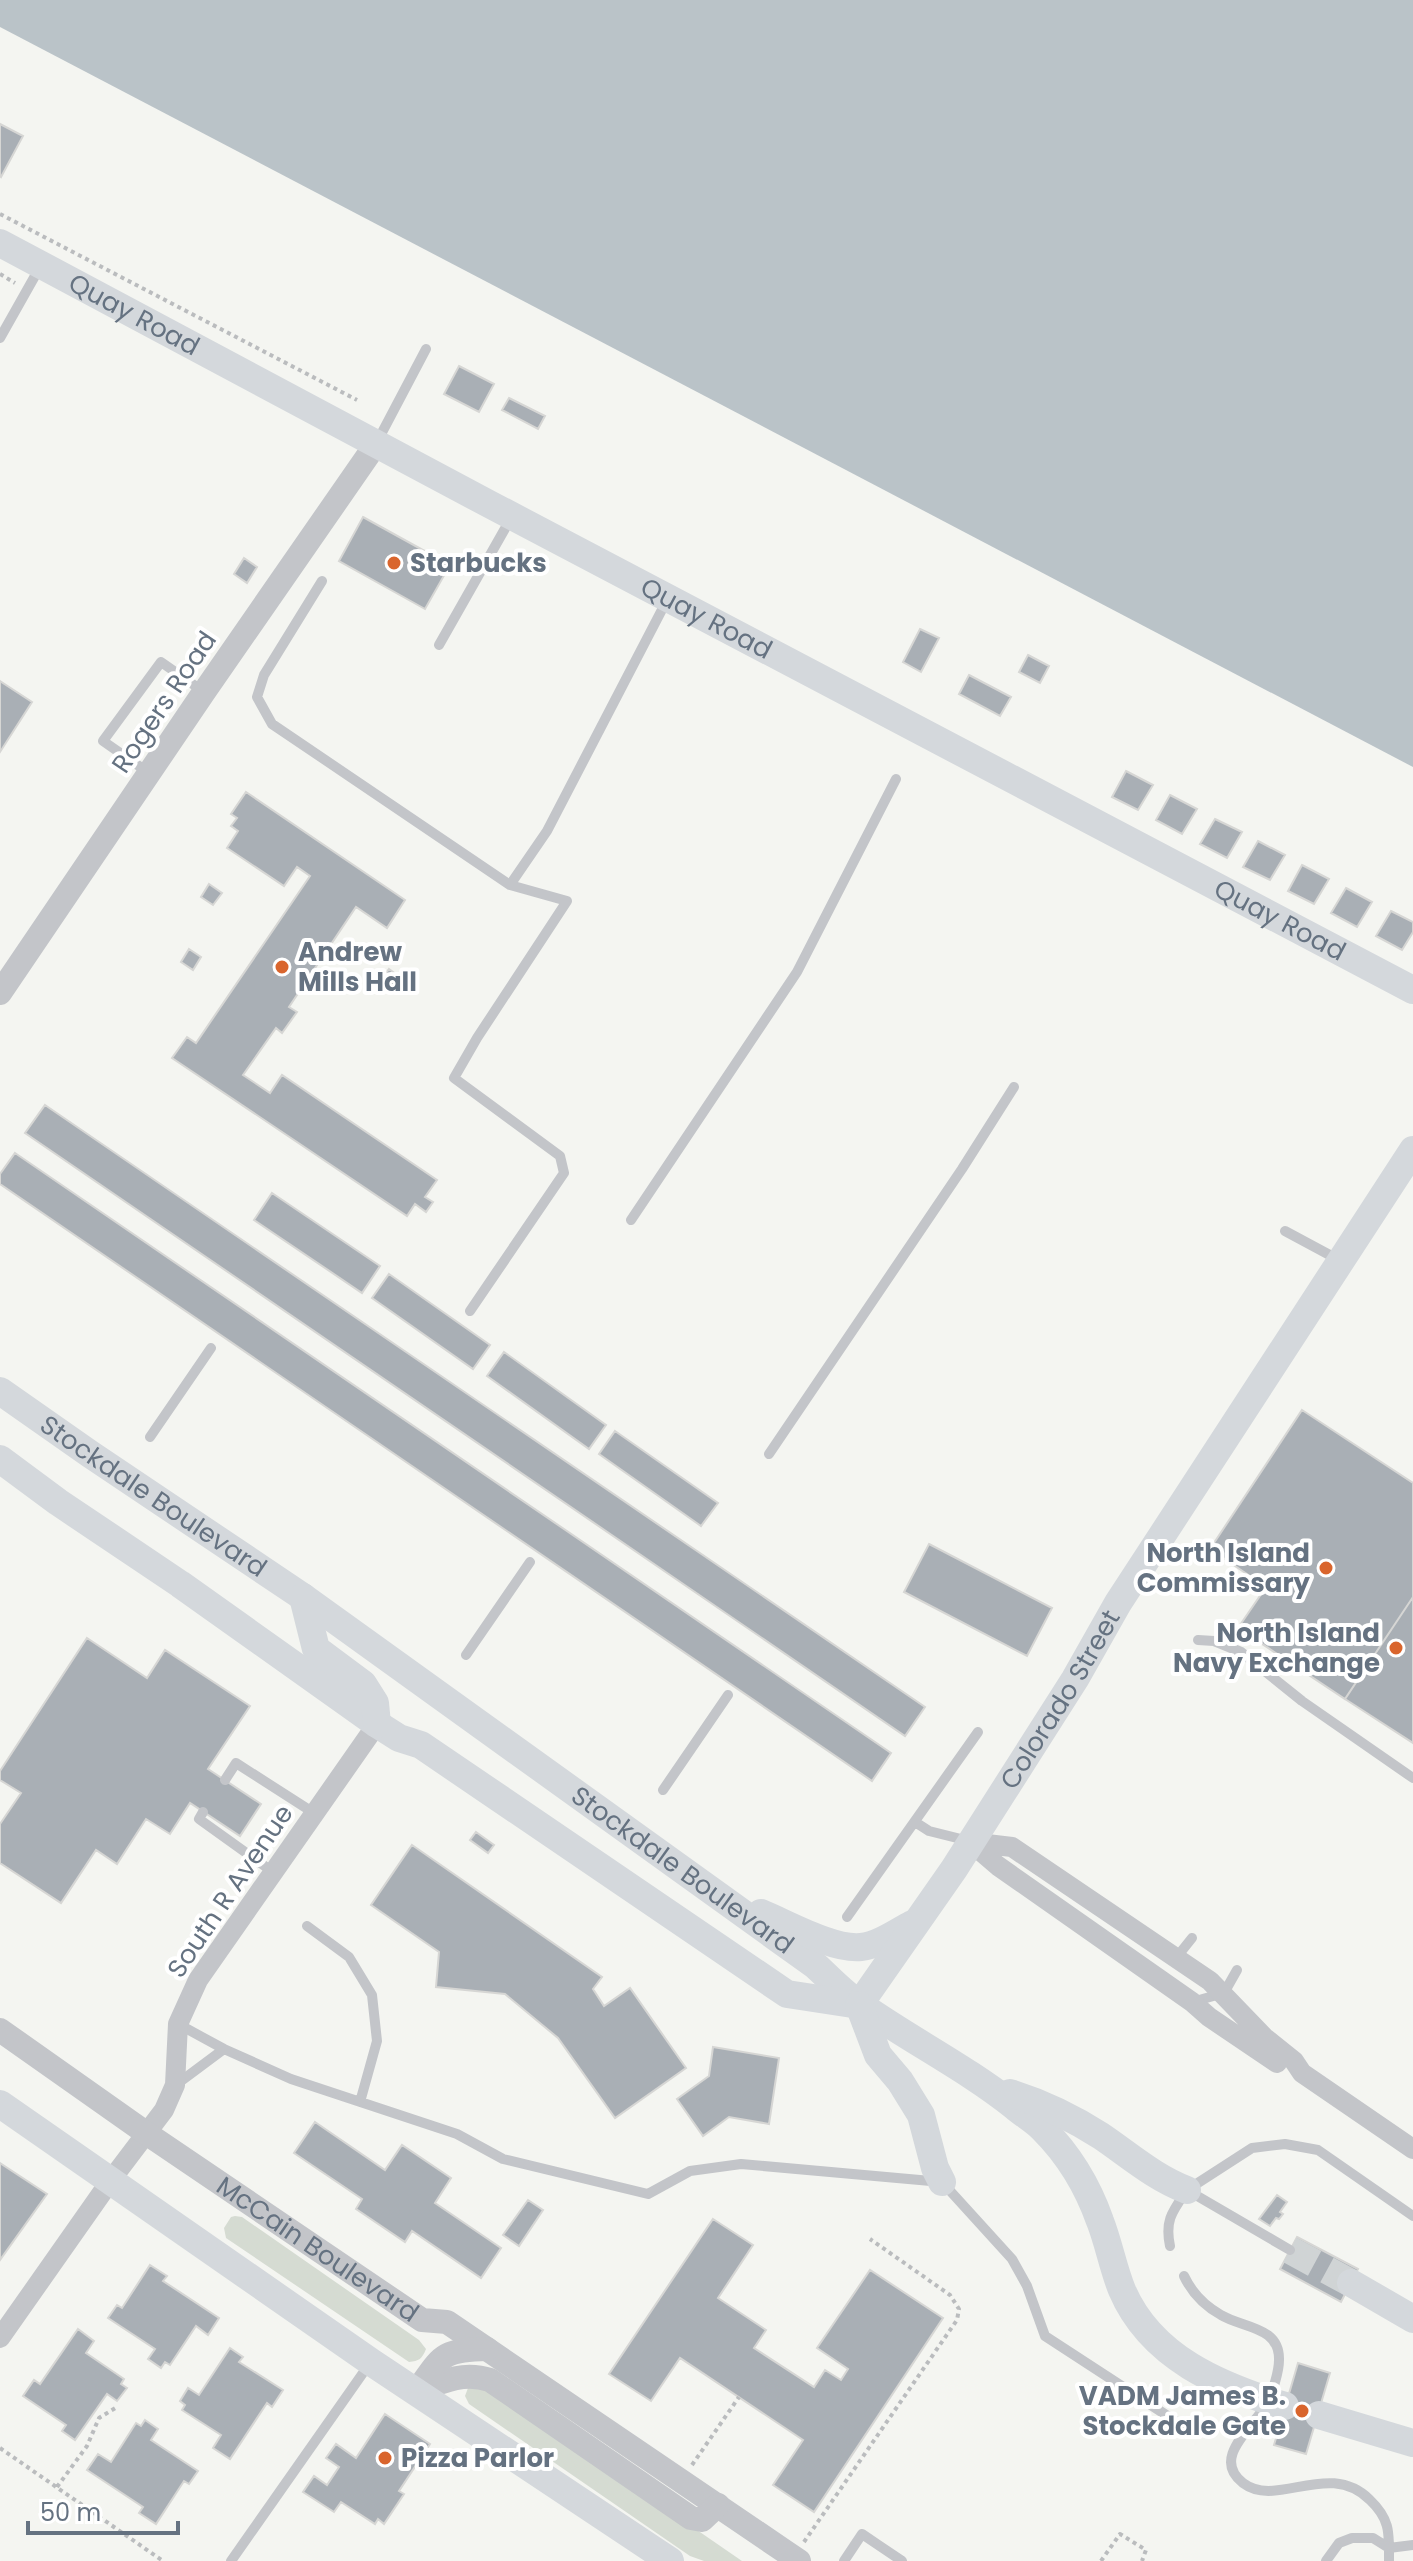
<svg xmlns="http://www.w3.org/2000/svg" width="1413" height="2561" viewBox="0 0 1413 2561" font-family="Poppins,sans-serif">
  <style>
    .green { fill: #d5dbd2 }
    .water { fill: #bac3c8 }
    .building { fill: #a9afb5; stroke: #d6d6d4; stroke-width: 2 }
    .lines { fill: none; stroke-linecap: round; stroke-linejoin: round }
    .secondary-tunnel { stroke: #d0d4d5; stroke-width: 28; stroke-dasharray: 28 14; stroke-linecap: butt }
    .path { stroke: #babcbe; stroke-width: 4; stroke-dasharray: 4 4; stroke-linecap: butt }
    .service { stroke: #c3c5c9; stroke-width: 10 }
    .minor { stroke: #c3c5c9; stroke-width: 20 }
    .tertiary { stroke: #c3c5c9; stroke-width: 24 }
    .secondary { stroke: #d4d8dc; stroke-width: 28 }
    .poi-dot { fill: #d9652d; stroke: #fff; stroke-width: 3 }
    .labels { text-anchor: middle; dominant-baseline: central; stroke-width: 8; stroke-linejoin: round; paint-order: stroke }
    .street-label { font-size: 26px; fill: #657281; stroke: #fff }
    .poi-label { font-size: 26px; font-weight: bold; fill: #657281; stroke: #fff; text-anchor: start }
  </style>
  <rect width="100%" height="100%" fill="#f4f5f1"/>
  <path class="green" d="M235 2216 242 2217 419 2340 426 2349C422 2359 419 2361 409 2362L226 2238 224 2228 231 2217Z
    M485 2384 742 2561H704L690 2556 469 2404 465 2396 468 2388Z"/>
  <path class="water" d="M0 0H1413V767L0 27Z"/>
  <path class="building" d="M0 124 23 136 1 177 0 176Z
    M459 366 494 384 479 412 444 394Z
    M509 398 545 416 538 429 502 410Z
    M363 517 450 565 425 609 339 561Z
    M244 558 257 567 247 583 234 574Z
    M920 629 939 638 921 672 903 662Z
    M1028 655 1049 666 1040 683 1019 672Z
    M969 675 1011 697 1000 716 959 694Z
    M0 681 32 702 0 752Z
    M1126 771 1153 785 1138 810 1112 797Z
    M246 792 405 900 387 928 356 907 289 1007 297 1012 282 1033 276 1028 243 1075 270 1093 282 1075 437 1180 425 1197 433 1202 426 1212 415 1204 407 1216 172 1058 187 1037 196 1043 310 876 297 867 284 886 227 848 238 831 231 826 237 818 231 814Z
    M1170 795 1197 809 1182 834 1156 820Z
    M1215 819 1242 832 1227 858 1200 844Z
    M1258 841 1285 855 1270 880 1243 867Z
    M1302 865 1329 879 1314 904 1288 891Z
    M209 884 222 893 213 905 201 897Z
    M1346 888 1372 902 1357 927 1331 913Z
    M1391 911 1413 922V932L1402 950 1376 936Z
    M189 949 201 957 193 970 181 962Z
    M389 969 401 978 392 990 380 981Z
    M45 1105 925 1707 905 1736 25 1133Z
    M15 1153 891 1753 872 1781 0 1184V1174Z
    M272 1193 380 1266 362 1293 254 1220Z
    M389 1274 490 1345 473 1369 372 1298Z
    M504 1352 606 1425 589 1449 487 1376Z
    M1302 1410 1413 1483V1597L1345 1699 1238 1628 1266 1587 1210 1549Z
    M615 1431 718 1503 701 1526 599 1454Z
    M929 1544 1052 1608 1027 1656 904 1592Z
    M1413 1597V1743L1345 1699Z
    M87 1638 147 1678 165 1650 250 1706 208 1769 261 1804 240 1836 190 1803 170 1834 146 1819 117 1864 96 1850 61 1903 0 1863V1824L21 1793 0 1780V1771Z
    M476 1832 494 1845 488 1853 470 1840Z
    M412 1845 602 1977 593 1989 604 2006 630 1988 686 2068 615 2118 558 2038 505 1994 436 1987 439 1952 371 1905Z
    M713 2047 779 2058 769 2124 729 2117 703 2136 677 2099 709 2076Z
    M315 2122 385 2170 402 2145 451 2178 435 2203 501 2248 481 2278 412 2231 405 2242 356 2209 362 2199 294 2153Z
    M0 2163 47 2194 0 2260Z
    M1277 2195 1287 2202 1280 2212 1283 2214 1279 2219 1276 2218 1270 2226 1259 2219Z
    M528 2200 543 2210 519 2246 503 2235Z
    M713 2219 753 2245 718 2298 766 2330 754 2348 814 2387 825 2370 841 2380 848 2369 817 2348 870 2270 943 2318 814 2512 773 2485 803 2440 680 2358 651 2401 609 2374Z
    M1297 2237 1358 2269 1341 2302 1280 2269Z
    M150 2265 167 2276 163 2281 219 2318 208 2335 196 2326 170 2365 165 2362 161 2368 148 2359 155 2349 108 2318 117 2305 122 2308Z
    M78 2329 94 2341 86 2353 124 2379 121 2384 127 2388 117 2401 107 2394 75 2440 62 2431 66 2425 23 2396 34 2380 40 2384Z
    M230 2348 243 2357 239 2362 283 2390 272 2407 267 2403 230 2459 213 2448 221 2435 182 2410 185 2405 180 2401 188 2388 199 2395Z
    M1298 2363 1330 2373 1306 2454 1274 2445Z
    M385 2414 430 2444 399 2491 404 2494 384 2524 378 2519 375 2524 341 2502 334 2512 303 2492 314 2476 327 2485 339 2467 326 2458 336 2444 356 2458Z
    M145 2420 158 2429 151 2440 198 2471 189 2484 184 2481 156 2524 139 2513 143 2507 87 2470 98 2454 111 2462 136 2423 141 2426Z"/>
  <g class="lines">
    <path class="secondary-tunnel" d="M1290 2250 1351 2283"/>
    <path class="path" d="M0 214 357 400
      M0 274 15 283
      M0 2448 163 2561
      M692 2465 739 2397
      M57 2487 87 2446 99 2418 117 2407
      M804 2542 957 2320 959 2309 950 2295 870 2239
      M1101 2561 1120 2534 1146 2550 1142 2561"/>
    <path class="service" d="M0 338 40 267
      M377 442 426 349
      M322 581 264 675 257 697 272 724 510 885 567 901 477 1038 454 1078 560 1156 564 1173 470 1311
      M439 645 511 518
      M149 773 103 741 161 662 204 692
      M510 885 547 831 667 600
      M631 1220 797 972 896 779
      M1285 1231 1339 1260
      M150 1437 211 1348
      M769 1454 962 1169 1014 1087
      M1198 1640 1214 1641 1241 1652 1302 1701 1413 1778
      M466 1655 530 1562
      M225 1780 236 1763 314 1813
      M663 1790 728 1695
      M203 1812 199 1819 273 1872
      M915 1822 929 1831 969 1841
      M847 1917 978 1732
      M307 1926 349 1957 372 1995 377 2041 360 2102
      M1176 1958 1192 1938
      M1192 2002 1224 1993 1237 1970
      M178 2024 224 2049 291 2079 457 2134 503 2159 648 2194 690 2171 741 2164 942 2182 1012 2259 1027 2286 1045 2336 1180 2424
      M177 2084 224 2049
      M1170 2246C1165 2222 1171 2213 1185 2193
      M1290 2250 1187 2190 1252 2148 1285 2144 1318 2150 1413 2216
      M1184 2276C1192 2293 1205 2306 1221 2315 1242 2328 1280 2326 1279 2360 1279 2371 1273 2391 1268 2401 1257 2425 1209 2457 1243 2483 1277 2509 1329 2459 1370 2500 1391 2520 1389 2534 1389 2561
      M231 2561 370 2363
      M844 2561 862 2534 902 2561
      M1326 2561 1339 2543 1352 2538H1373L1389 2548 1413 2545"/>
    <path class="minor" d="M970 1842 1012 1847 1210 1981 1264 2037 1294 2061 1302 2073 1413 2149
      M970 1842 998 1866 1192 2002 1209 2017 1277 2063
      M0 2338 111 2180 164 2110 175 2085 178 2024 198 1980 377 1724"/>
    <g class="tertiary">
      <path d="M0 993 204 692 376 444"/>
      <path id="s1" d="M0 2030 146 2133 422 2320 447 2322 799 2561"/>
      <path d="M416 2392C441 2382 463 2371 490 2380L691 2518 702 2520 718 2505"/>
      <path d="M416 2392C442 2356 440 2350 487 2349"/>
    </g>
    <g class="secondary">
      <path id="s2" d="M0 243 491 505 1413 990"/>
      <path id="s3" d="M0 1391 90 1454 303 1597 816 1966C831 1980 845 1995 862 2006 912 2041 966 2068 1014 2106 1023 2114 1034 2120 1043 2129 1068 2154 1088 2187 1100 2221 1109 2244 1113 2268 1122 2290 1151 2358 1220 2386 1285 2406"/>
      <path d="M0 1459 58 1502 180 1584 377 1724 399 1738 421 1745 787 1994 859 2005"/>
      <path d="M303 1597 316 1649 363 1684 375 1703 377 1724"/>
      <path d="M761 1913C788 1924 833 1950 861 1947 879 1945 897 1932 912 1924"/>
      <path id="s4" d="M859 2005 954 1869 1075 1679 1118 1603 1413 1150"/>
      <path d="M859 2005 878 2055 900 2081 921 2115 935 2168 942 2182"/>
      <path d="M1010 2093C1042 2103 1073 2118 1101 2136 1129 2155 1155 2178 1187 2190"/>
      <path d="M0 2104 371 2362 670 2561"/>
      <path d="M1351 2283 1413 2319"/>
      <path d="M1319 2415 1413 2443"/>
    </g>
  </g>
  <g class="poi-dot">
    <circle cx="394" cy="563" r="8"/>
    <circle cx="282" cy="967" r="8"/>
    <circle cx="1326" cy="1568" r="8"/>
    <circle cx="1396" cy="1648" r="8"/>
    <circle cx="1302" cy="2411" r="8"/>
    <circle cx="385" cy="2458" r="8"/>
  </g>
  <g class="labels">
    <g class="street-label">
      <text stroke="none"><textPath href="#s2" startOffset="152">Quay Road</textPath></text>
      <text stroke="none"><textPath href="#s2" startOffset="800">Quay Road</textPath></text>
      <text transform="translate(164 702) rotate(-56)">Rogers Road</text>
      <text stroke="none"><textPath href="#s2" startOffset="1448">Quay Road</textPath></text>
      <text stroke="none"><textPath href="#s3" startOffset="186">Stockdale Boulevard</textPath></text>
      <text stroke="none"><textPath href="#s4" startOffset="366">Colorado Street</textPath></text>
      <text stroke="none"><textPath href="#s3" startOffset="834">Stockdale Boulevard</textPath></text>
      <text transform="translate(230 1891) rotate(-56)">South R Avenue</text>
      <text stroke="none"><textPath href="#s1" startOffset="386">McCain Boulevard</textPath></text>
    </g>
    <g class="poi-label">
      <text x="410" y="563">Starbucks</text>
      <text x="298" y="952">Andrew<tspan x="298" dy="30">Mills Hall</tspan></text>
      <text x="1310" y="1553" text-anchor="end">North Island<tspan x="1310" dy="30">Commissary</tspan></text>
      <text x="1380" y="1633" text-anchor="end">North Island<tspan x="1380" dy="30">Navy Exchange</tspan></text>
      <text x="1286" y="2396" text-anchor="end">VADM James B.<tspan x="1286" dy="30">Stockdale Gate</tspan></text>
      <text x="401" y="2458">Pizza Parlor</text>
    </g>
  </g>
  <path d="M28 2521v12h150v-12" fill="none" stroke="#657281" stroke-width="4"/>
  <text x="40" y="2521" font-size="24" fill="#657281" stroke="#ffffff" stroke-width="6" paint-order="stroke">50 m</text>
</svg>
